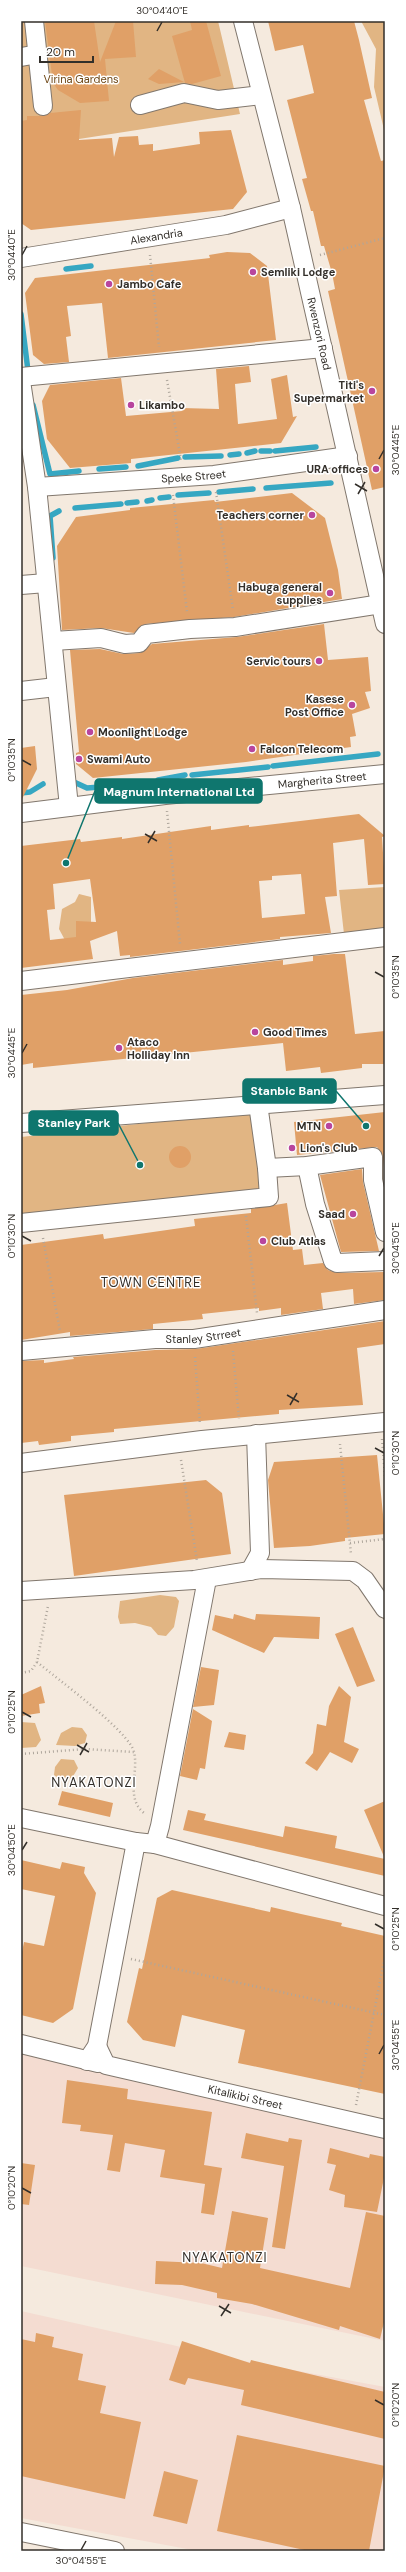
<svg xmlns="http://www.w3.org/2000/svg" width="406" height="2572" viewBox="0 0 406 2572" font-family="'DM Sans',sans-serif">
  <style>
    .industrial { fill: #f4dcd1 }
    .green { fill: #e1b583 }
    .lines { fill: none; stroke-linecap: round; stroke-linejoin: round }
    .stream { stroke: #36a7c2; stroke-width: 5.5 }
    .building { fill: #e0a067; fill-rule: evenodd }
    .minor-casing { stroke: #81776d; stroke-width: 20 }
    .path { stroke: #aea69c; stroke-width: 2.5; stroke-dasharray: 1 3; stroke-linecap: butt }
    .minor { stroke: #fff; stroke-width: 18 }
    .ticks { fill: none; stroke: #332f2a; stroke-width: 1.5 }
    .poi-dot { fill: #b8459e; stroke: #fff; stroke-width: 1.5 }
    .labels { text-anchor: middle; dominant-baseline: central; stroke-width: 3; stroke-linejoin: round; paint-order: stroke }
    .park-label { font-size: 11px; fill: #6e4817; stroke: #fff }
    .street-label { font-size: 11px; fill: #332f2a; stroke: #fff }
    .poi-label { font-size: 11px; font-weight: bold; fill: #332f2a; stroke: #fff; text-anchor: start }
    .quarter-label { font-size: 13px; letter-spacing: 1px; fill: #332f2a; stroke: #fff }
    .leader { fill: none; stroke: #0f766e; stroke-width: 1.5 }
    .callout-dot { fill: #0f766e; stroke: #fff; stroke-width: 1.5 }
    .callout { fill: #0f766e; stroke: #0f766e; stroke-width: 1.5 }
    .callout-label { font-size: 12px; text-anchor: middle; font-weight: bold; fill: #fff }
    .neatline { fill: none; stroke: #332f2a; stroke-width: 1.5 }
    .ticks-label { font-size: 10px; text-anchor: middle; fill: #332f2a }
  </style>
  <rect width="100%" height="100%" fill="#f5eade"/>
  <path class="industrial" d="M21 2053 140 2075 283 2116 385 2138V2318L382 2331 385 2341 21 2266Z
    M21 2311 239 2360 385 2387V2551H198L21 2518Z"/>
  <path class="green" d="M21 21H218L240 114 21 148Z
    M361 21H385V134L374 87 376 49Z
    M385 887V931L344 934 339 890Z
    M79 894 91 897V933L66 942 59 929 62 909 75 902Z
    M254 1111 263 1192 21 1216V1137Z
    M160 1595 176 1597 179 1601 174 1627 166 1636 158 1635 151 1627 135 1623 120 1624 118 1617 120 1601Z
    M21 1722 35 1723 41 1740 36 1747 21 1748Z
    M72 1727 82 1728 87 1735 85 1743 75 1746 56 1745 61 1733Z
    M61 1759 74 1760 78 1768 72 1778 61 1780 54 1775 55 1767Z"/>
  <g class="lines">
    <path class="stream" d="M66 269 91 266
      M21 314 28 371
      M33 405 50 474 79 471
      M261 451H270
      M275 451 316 447
      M247 453 255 451
      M230 455 239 454
      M185 457 221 456
      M138 466 178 458
      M99 469 126 467
      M266 488 331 483
      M219 492 253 489
      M178 495 209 493
      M160 498 169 497
      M147 501 152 500
      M127 503 137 502
      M75 508 121 504
      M53 558 50 516 59 511
      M273 766 378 754
      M192 775 268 767
      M158 780 185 775
      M74 782 87 788 100 787
      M117 785 139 782
      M21 793 30 792 43 784"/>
  </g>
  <path class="building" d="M45 21H94L100 62 116 21H133L136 57 105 59 109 101 80 103 58 90 53 83Z
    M190 21H206L221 76 192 84 185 83 172 36 192 30Z
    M268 21H354L359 40 372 98 364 100 381 161 385 160V487L372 490 328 291 335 289 332 273 324 246H321L313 211H311L302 179 307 178 287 100 314 93 303 45 275 51Z
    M159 69 184 82 159 84 148 79Z
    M81 110 79 140 112 138 114 157 119 137 138 136 139 145 153 144V151L200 144 199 132 231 130 247 192 233 209 31 230 21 223V121L27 120V116H44L50 113Z
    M227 252 250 253 267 266 276 340 108 358 102 303 67 306 71 336 66 337 69 362 44 364 33 355 25 293 35 278 210 258 209 255Z
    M249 366 251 382 235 384 238 424 277 419 271 379 287 375 293 417 297 416 281 443 131 459V463L70 468 47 439 42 401 50 385 121 378 126 416 182 411 181 408 219 409 216 369Z
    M292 493 325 518 338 570 342 599 234 617 145 624 134 633 101 628 62 630 57 546 76 517 130 510V508L214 500 215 502Z
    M324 624 328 660 368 657 371 691 365 692 370 708 352 714 356 736 350 737 351 747 246 762 93 778 76 764V753L79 752 70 650 100 649 123 654 140 653 152 644 237 637Z
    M35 746 37 769 21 801V748Z
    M359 814 385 836 382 837 385 884 368 885 364 839 333 843 337 896 325 897 331 933 280 937V939L130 957V955L120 956 117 931 90 941 93 959 21 968V846L80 839 81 842 122 837V839L211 826V830L249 825V827ZM301 874 305 914 262 918 259 881 272 880V876ZM90 879 96 922 76 921V937L50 940 47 910 55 909 53 884Z
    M334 954H345L355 1034 385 1031V1064H362V1068L321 1073 320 1067 286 1071 283 1043 33 1068V1063L21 1065V995L67 990 133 978 283 960V965L313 961V956Z
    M385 1112V1177L383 1157 377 1147 297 1155 294 1122Z
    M169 1157a11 11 0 1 1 22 0a11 11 0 1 1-22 0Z
    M362 1169 363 1182 379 1251 341 1252 320 1175Z
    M287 1203 293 1250 302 1249 304 1265 323 1263 328 1270 337 1273 385 1272V1300L354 1304 353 1289 321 1293 323 1309 281 1315V1308L259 1311V1308L202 1314 203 1319 153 1324V1329L70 1336V1332L21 1340V1245L103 1234 104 1239 195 1226 194 1219 251 1213V1209Z
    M385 1321V1344L357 1348 363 1405 279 1410V1414L114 1429V1432L71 1436V1441L39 1445 38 1441 21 1443V1361L44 1360V1363L74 1359 73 1357 155 1350 196 1349Z
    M377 1455 385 1534 345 1538V1541L310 1546 274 1548 268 1480 274 1462Z
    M206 1480 222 1493 231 1554 74 1576 64 1495Z
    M234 1614 255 1620 256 1614 320 1617 319 1639 274 1637 264 1653 212 1630 215 1615 233 1619Z
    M353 1627 375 1681 357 1687 335 1634Z
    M201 1667 219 1670 214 1705 193 1707Z
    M41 1686 45 1703 39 1704 40 1713 21 1716V1695Z
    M339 1686 351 1697 344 1742 359 1749 352 1763 330 1752 317 1771 305 1763 313 1753 317 1724 326 1726 329 1706Z
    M193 1709 212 1721 205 1769 200 1768 197 1780 180 1776Z
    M229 1732 246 1735 244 1750 224 1747Z
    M62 1791 113 1803 110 1817 58 1805Z
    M385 1801V1876L183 1830 188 1810 206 1814 204 1820 283 1837 285 1826 337 1836 335 1848 385 1859 364 1810Z
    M21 1860 60 1869 62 1862 85 1867 84 1873 96 1893 73 2009 53 2023 21 2015V1957L24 1942 44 1946 55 1896 21 1889Z
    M172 1890 270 1912 271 1907 301 1914 342 1923 341 1926 385 1936V2094L238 2063 245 2030 182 2015 175 2047 143 2040 127 2022 139 1968 142 1969 157 1898Z
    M67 2080 128 2089 127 2099 212 2112 204 2165 222 2168 214 2215 201 2213 205 2184 160 2177 165 2150 125 2143 120 2172 107 2170 113 2135 80 2131 81 2125 62 2123Z
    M246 2133 288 2142 289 2138 302 2140 285 2249 272 2247 284 2166 241 2158Z
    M330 2148 369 2158 370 2154 385 2157V2173L377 2212 344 2207 345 2195 329 2190 336 2165 327 2163Z
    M21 2163 35 2165 29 2205 21 2204Z
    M232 2211 268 2218 260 2268 350 2288 366 2212 385 2216V2318L380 2339 340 2326 339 2330 252 2304 217 2298V2293L182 2285 155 2284 156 2261 201 2263 222 2268Z
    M36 2333 54 2337 52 2347 83 2354 78 2380 106 2386 100 2413 141 2422 125 2499 21 2476V2339L35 2342Z
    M182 2341 250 2363 251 2360 385 2392V2439L241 2405 244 2390 188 2378 185 2385 169 2380Z
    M237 2435 385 2466 369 2551H309L217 2531Z
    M164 2471 198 2480 187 2524 153 2516Z"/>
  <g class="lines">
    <defs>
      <g id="minor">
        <path d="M34 21 43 106"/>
        <path id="s1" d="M243 21 291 208 385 624"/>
        <path d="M21 57 38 54"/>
        <path d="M140 105 184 93 218 100 261 95"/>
        <path id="s2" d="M21 258 226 225 291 208"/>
        <path d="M21 377 323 348"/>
        <path d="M21 381 37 487 69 807"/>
        <path id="s3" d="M37 487 214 475 348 456"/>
        <path d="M21 585 46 583"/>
        <path d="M53 641 101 638 125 644 139 643 146 634 190 629 235 627 381 604"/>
        <path d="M21 691 56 687"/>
        <path id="s4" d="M21 813 165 795 385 774"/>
        <path d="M21 981 385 937"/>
        <path d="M21 1123 385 1095"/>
        <path d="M307 1166 315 1204 333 1261 337 1263 385 1261"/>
        <path d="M267 1168 307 1166 373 1157V1180L385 1232"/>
        <path d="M21 1223 269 1197 267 1168 258 1104"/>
        <path id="s5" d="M21 1351 155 1339H194L385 1310"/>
        <path d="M21 1463 202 1440 385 1422"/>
        <path d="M250 1571 260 1553 256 1434"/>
        <path d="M21 1591 194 1580 261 1569 353 1571 365 1580 385 1609"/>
        <path d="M21 1818 136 1842 155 1844 385 1906"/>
        <path d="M155 1844 160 1826 207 1579"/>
        <path d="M21 2044 98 2063"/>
        <path id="s6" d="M97 2046 106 2065 385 2129"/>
        <path d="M87 2061 97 2046 136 1842"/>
        <path d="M21 2532 115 2551"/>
      </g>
    </defs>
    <use href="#minor" class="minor-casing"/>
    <path class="path" d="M150 255 159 347
      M320 255 385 238
      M167 380 181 460
      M216 492 233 610
      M173 495 187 612
      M167 811 180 944
      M246 1216 257 1313
      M43 1238 60 1331
      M233 1351 239 1419
      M195 1357 200 1424
      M382 1439 385 1476
      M340 1444 351 1554
      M181 1460 197 1561
      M350 1543 385 1539
      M37 1662C56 1678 129 1731 134 1752 139 1772 125 1798 144 1813
      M21 1673 31 1671 37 1662 48 1606
      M21 1754 85 1749 134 1752
      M131 1959 385 2015
      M356 2105 385 1956"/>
    <use href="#minor" class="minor"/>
  </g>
  <path class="ticks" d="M157 31 162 22M22 255 27 246M379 459 384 450M355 484 367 491M358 494 365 482M22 760 31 765M145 834 157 841M148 843 155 831M375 972 384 977M22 1053 27 1044M22 1236 31 1241M379 1256 384 1248M287 1395 299 1402M290 1405 297 1393M375 1448 384 1453M22 1712 31 1717M77 1745 89 1752M80 1755 87 1743M22 1850 27 1842M375 1924 384 1929M379 2054 384 2045M22 2188 31 2193M219 2306 231 2313M221 2316 229 2304M375 2400 384 2405M81 2550 86 2541"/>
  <g class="poi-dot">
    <circle cx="253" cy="272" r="4"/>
    <circle cx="109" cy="284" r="4"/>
    <circle cx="372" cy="391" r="4"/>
    <circle cx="131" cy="405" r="4"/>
    <circle cx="376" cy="469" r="4"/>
    <circle cx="312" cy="515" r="4"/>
    <circle cx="330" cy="593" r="4"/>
    <circle cx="319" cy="661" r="4"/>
    <circle cx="352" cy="705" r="4"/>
    <circle cx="90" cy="732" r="4"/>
    <circle cx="252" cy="749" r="4"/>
    <circle cx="79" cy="759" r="4"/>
    <circle cx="255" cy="1032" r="4"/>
    <circle cx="119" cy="1048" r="4"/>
    <circle cx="329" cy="1126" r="4"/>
    <circle cx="292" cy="1148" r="4"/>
    <circle cx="353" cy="1214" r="4"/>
    <circle cx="263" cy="1241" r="4"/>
  </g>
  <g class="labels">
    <g class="park-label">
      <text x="81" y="79">Virina Gardens</text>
    </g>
    <g class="street-label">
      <text stroke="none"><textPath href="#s2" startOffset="137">Alexandria</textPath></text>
      <text stroke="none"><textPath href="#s1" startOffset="322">Rwenzori Road</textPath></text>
      <text stroke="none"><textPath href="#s3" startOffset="157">Speke Street</textPath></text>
      <text stroke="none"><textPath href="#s4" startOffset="303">Margherita Street</textPath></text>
      <text stroke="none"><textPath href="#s5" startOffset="183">Stanley Strreet</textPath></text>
      <text stroke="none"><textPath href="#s6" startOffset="164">Kitalikibi Street</textPath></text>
    </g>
    <g class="poi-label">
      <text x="261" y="272">Semliki Lodge</text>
      <text x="117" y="284">Jambo Cafe</text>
      <text x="364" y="385" text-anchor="end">Titi's<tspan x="364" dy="13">Supermarket</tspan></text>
      <text x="139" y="405">Likambo</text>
      <text x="368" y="469" text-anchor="end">URA offices</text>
      <text x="304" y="515" text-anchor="end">Teachers corner</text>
      <text x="322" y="587" text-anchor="end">Habuga general<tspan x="322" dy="13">supplies</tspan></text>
      <text x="311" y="661" text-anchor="end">Servic tours</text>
      <text x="344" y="699" text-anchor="end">Kasese<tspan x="344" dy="13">Post Office</tspan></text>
      <text x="98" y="732">Moonlight Lodge</text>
      <text x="260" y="749">Falcon Telecom</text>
      <text x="87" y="759">Swami Auto</text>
      <text x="263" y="1032">Good Times</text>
      <text x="127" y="1042">Ataco<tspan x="127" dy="13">Holliday Inn</tspan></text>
      <text x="321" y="1126" text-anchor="end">MTN</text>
      <text x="300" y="1148">Lion's Club</text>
      <text x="345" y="1214" text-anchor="end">Saad</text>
      <text x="271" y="1241">Club Atlas</text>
    </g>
    <g class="quarter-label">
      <text x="151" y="1282">TOWN CENTRE</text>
      <text x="94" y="1782">NYAKATONZI</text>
      <text x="225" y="2257">NYAKATONZI</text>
    </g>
  </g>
  <path class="leader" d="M66 863L95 791M366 1126L336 1091M140 1165L118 1123"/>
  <g class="callout-dot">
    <circle cx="66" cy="863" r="4"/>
    <circle cx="366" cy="1126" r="4"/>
    <circle cx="140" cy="1165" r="4"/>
  </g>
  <g class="callout">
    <rect x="95" y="779" width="167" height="24" rx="4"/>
    <rect x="243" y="1079" width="93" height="24" rx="4"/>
    <rect x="29" y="1111" width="89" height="24" rx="4"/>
  </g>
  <g class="callout-label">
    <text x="179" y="796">Magnum International Ltd</text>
    <text x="289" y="1095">Stanbic Bank</text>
    <text x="74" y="1127">Stanley Park</text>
  </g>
  <rect width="406" height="2572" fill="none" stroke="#ffffff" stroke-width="44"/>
  <path d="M40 56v6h53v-6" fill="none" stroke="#332f2a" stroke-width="2"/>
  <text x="46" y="56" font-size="12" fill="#332f2a" stroke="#ffffff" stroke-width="3" paint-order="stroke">20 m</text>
  <rect x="22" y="22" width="362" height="2528" class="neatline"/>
  <g class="ticks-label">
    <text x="162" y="14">30°04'40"E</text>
    <text transform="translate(11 255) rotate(-90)" y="4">30°04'40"E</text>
    <text transform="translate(395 450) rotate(-90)" y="4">30°04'45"E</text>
    <text transform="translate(11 760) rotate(-90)" y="4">0°10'35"N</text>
    <text transform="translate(395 977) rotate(-90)" y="4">0°10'35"N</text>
    <text transform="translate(11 1053) rotate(-90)" y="4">30°04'45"E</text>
    <text transform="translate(11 1236) rotate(-90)" y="4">0°10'30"N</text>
    <text transform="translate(395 1248) rotate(-90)" y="4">30°04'50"E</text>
    <text transform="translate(395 1453) rotate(-90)" y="4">0°10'30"N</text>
    <text transform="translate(11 1712) rotate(-90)" y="4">0°10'25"N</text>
    <text transform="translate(11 1850) rotate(-90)" y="4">30°04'50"E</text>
    <text transform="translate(395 1929) rotate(-90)" y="4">0°10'25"N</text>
    <text transform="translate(395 2045) rotate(-90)" y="4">30°04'55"E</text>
    <text transform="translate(11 2188) rotate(-90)" y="4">0°10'20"N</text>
    <text transform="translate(395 2405) rotate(-90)" y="4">0°10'20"N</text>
    <text x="81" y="2564">30°04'55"E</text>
  </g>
</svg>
